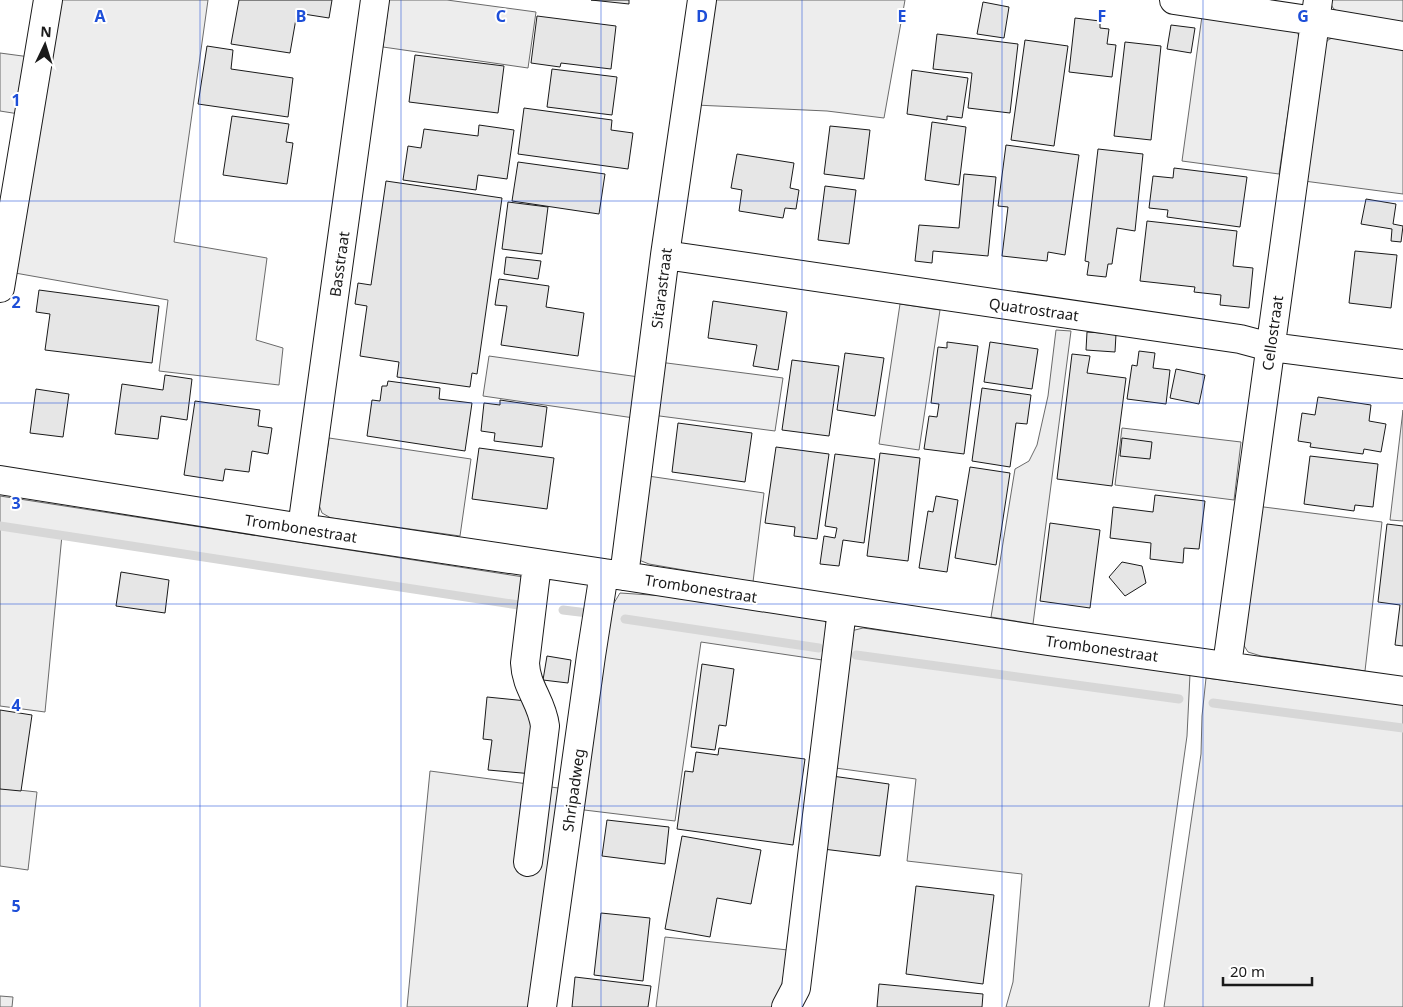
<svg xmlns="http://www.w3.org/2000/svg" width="1403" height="1007" viewBox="0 0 1403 1007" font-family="'Noto Sans',sans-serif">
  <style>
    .built { fill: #ededed; stroke: #6a6a6a }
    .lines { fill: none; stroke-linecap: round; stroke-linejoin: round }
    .stream { stroke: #d7d7d7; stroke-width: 9 }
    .building { fill: #e6e6e6; stroke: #1a1a1a }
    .minor-casing { stroke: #1a1a1a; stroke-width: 30 }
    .minor { stroke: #fff; stroke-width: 28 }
    .grid { fill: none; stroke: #1d4ed8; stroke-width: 1; stroke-opacity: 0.55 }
    .labels { text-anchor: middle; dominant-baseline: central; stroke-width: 4; stroke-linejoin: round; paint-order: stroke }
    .street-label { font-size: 15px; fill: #1a1a1a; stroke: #fff }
    .grid-label { font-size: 16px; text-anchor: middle; font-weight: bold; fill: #1d4ed8; stroke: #fff; stroke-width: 4; stroke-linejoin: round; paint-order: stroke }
  </style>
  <rect width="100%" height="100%" fill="#fff"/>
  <path class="built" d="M60 0H208L174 242 267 258 256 340 283 348 279 385 159 371 168 300 15 273Z
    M389 0H447L536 12 528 68 383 47Z
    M710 0H905L884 118 827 111 695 105Z
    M1329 0H1403V25L1343 16 1333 8Z
    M1202 16 1289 26 1298 33 1299 39 1279 174 1182 161Z
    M1336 36 1403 45V194L1304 181 1323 47 1328 40Z
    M0 53 30 57 19 114 0 111Z
    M900 304 940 310 919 450 879 444Z
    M1056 330 1071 331 1033 624 991 617 1015 469 1029 461 1037 445 1048 396Z
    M489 356 639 377 634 418 483 396Z
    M659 362 783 378 775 431 652 415Z
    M1403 410V521L1390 520Z
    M1122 428 1241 442 1234 500 1115 485Z
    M329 438 471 459 460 536 331 518 322 513 319 505Z
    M648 476 764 493 753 582 649 564 639 560Z
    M0 496 530 578 525 606 62 535 45 712 0 706Z
    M1256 506 1382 522 1365 671 1261 656 1248 652 1243 644Z
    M620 593 666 596 823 619 833 632 829 661 701 642 675 821 576 809 611 608Z
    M863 628 1190 674 1187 736 1149 1007H1006L1013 982 1022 874 907 861 916 779 828 767 851 631Z
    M1206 678 1403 704V1007H1164L1201 754 1202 716Z
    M430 771 566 789 534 1007H407Z
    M0 788 37 792 28 870 0 866Z
    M665 937 788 950 778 1007H656Z
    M0 996 13 997 12 1007H0Z"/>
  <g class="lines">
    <path class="stream" d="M0 526 525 606
      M563 610 588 613
      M625 619 819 648
      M856 655 1179 699
      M1213 703 1403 728"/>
  </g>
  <path class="building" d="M239 0H332L329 18 297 13 290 53 231 44Z
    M591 0H629V4Z
    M983 2 1009 7 1004 38 977 34Z
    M537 16 616 26 611 69 561 63 560 67 531 63Z
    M1075 18 1100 21V28L1109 29 1107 44 1116 45 1112 77 1069 72Z
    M1171 25 1195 28 1191 53 1167 49Z
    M937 34 1018 44 1010 113 968 108 972 73 933 69Z
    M1025 40 1068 46 1054 146 1011 140Z
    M1125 42 1161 46 1151 140 1114 136Z
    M207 46 233 50 231 69 293 78 288 117 198 104Z
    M415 55 504 66 498 113 409 102Z
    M552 69 617 77 612 115 547 107Z
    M912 70 968 78 962 118 947 116V120L907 114Z
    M524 108 612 120 611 130 633 133 628 169 518 154Z
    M232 116 289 124 286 142 293 143 287 184 223 175Z
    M932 122 966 127 959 185 925 180Z
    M479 125 514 130 507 179 478 175 476 190 403 180 408 146 421 148 424 129 478 136Z
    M830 126 870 130 864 179 824 174Z
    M1006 145 1079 155 1065 255 1048 252 1047 261 1002 256 1008 207 998 206Z
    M1098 149 1143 154 1135 231 1117 228 1112 264H1108L1106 277 1087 275 1089 262 1085 261Z
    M737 154 794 163 790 188 799 190 796 209 785 208 783 218 739 211 742 190 731 188Z
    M518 162 605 174 599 214 512 201Z
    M1174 168 1247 177 1240 227 1167 217 1168 210 1149 208 1153 176 1173 178Z
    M964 174 996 177 988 256 933 251 932 263 915 261 919 225 959 228Z
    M386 181 502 198 477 374 472 373 470 387 397 377 399 362 360 356 367 306 355 304 358 283 371 285Z
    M825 186 856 190 849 244 818 240Z
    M1366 199 1396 204 1393 224 1403 226 1401 242 1391 241 1392 229 1361 224Z
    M508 202 548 207 542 254 502 249Z
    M1147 221 1237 231 1233 266 1253 268 1249 308 1220 305 1221 295 1194 292 1195 287 1140 281Z
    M1355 251 1397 255 1391 308 1349 303Z
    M506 257 541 261 538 279 504 274Z
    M499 279 549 286 546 307 584 313 578 356 501 345 507 306 495 305Z
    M39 290 159 306 152 363 45 350 50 314 36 312Z
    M713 301 787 312 778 370 753 366 757 345 708 338Z
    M1087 332 1116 334 1115 352 1086 350Z
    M947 342 978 346 964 454 924 449 929 416 937 417 939 404 931 403 938 347 947 348Z
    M990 342 1038 349 1032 389 984 382Z
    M1139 351 1155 353 1153 368 1170 370 1166 404 1127 399 1132 365 1137 366Z
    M845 353 884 358 875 416 837 410Z
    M1072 354 1090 356 1087 373 1126 378 1112 486 1057 479Z
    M792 360 839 366 829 436 782 430Z
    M1176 369 1205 375 1199 404 1170 398Z
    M165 375 192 379 187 420 161 416 158 439 115 434 122 384 163 390Z
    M388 381 440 388 439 399 472 403 465 451 367 436 372 400 380 401 382 386H387Z
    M982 388 1031 395 1027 424 1016 423 1010 467 972 461Z
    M36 389 69 394 63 437 30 433Z
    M1318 397 1371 405 1369 421 1386 424 1381 452 1364 449 1363 454 1310 447 1311 443 1298 441 1302 413 1315 415Z
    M500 400 547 407 542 447 494 441 495 433 481 431 484 403 500 405Z
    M195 401 260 410 258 426 272 428 268 454 252 451 249 472 225 469 223 481 184 475Z
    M678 423 752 433 745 482 672 472Z
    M1122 438 1152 442 1150 459 1120 456Z
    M776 447 829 454 817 539 794 536 795 527 765 523Z
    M479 448 554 458 547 509 472 499Z
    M880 453 920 458 908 561 867 556Z
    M835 454 875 459 864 543 843 540 839 566 820 564 824 536 835 538 837 528 825 526Z
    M1310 456 1378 464 1373 507 1355 505 1354 511 1304 504Z
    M970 467 1010 473 996 565 955 558Z
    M1155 495 1205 501 1199 549 1184 548 1183 563 1150 559 1151 543 1110 538 1113 507 1153 512Z
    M936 496 958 500 947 572 919 568 928 511 933 512Z
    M1050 523 1100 530 1090 608 1040 601Z
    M1387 524 1403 526V646L1395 645 1400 605 1378 602Z
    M1122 562 1142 566 1146 583 1125 596 1109 577Z
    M121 572 169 580 165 613 116 606Z
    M547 656 571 660 568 683 543 680Z
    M702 664 734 669 726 726 719 725 715 750 691 747Z
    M487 697 527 701 526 710 539 711 533 774 488 770 492 740 483 739Z
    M0 710 32 715 21 791 0 789Z
    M719 748 805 759 793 845 677 829 685 771 693 772 696 752 718 755Z
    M832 776 889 784 880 856 823 849Z
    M607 820 669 827 665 864 602 856Z
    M682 836 761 850 751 904 717 898 710 937 665 929Z
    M916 886 994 895 983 984 906 974Z
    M601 913 650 918 643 981 594 975Z
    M575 977 651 986 648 1007H572Z
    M879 984 983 994 982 1007H877Z"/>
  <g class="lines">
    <defs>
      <path id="minor" d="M1174 0 1315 21 1403 36
        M665 255 1240 339 1270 347 1403 364
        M0 288 48 0
        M0 480 302 528 624 576 1048 641 1403 691
        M302 528 375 0
        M624 576 665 255 702 0
        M1227 665 1318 0
        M528 862 545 726C542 701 526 688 525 663L537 564
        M542 1007 591 656 604 573
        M786 1007 796 988 842 610"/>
    </defs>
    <use href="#minor" class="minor-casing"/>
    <use href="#minor" class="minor"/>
  </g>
  <path class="grid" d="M200 0V1007M401 0V1007M601 0V1007M802 0V1007M1002 0V1007M1203 0V1007M0 201H1403M0 403H1403M0 604H1403M0 806H1403"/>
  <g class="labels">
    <g class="street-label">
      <text transform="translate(339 264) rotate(-82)">Basstraat</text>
      <text transform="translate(661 288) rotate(-83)">Sitarastraat</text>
      <text transform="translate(1034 309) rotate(8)">Quatrostraat</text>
      <text transform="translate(1272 333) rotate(-82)">Cellostraat</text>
      <text transform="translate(301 528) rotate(9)">Trombonestraat</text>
      <text transform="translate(701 588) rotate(9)">Trombonestraat</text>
      <text transform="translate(1102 648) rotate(8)">Trombonestraat</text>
      <text transform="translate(573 790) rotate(-82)">Shripadweg</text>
    </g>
  </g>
  <g class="grid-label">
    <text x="100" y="22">A</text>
    <text x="301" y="22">B</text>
    <text x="501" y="22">C</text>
    <text x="702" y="22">D</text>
    <text x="902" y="22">E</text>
    <text x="1102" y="22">F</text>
    <text x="1303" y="22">G</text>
    <text x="16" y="106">1</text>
    <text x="16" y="308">2</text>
    <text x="16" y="509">3</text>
    <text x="16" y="711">4</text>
    <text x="16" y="912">5</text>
  </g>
  <g transform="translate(45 45) rotate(4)" stroke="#ffffff" stroke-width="4" paint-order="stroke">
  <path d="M0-4L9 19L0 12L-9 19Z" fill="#1a1a1a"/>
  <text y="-8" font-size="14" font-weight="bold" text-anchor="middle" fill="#1a1a1a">N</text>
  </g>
  <path d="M1223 977v8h89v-8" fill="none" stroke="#1a1a1a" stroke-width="2.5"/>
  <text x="1230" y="977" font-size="15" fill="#1a1a1a" stroke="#ffffff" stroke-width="4" paint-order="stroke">20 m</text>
</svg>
